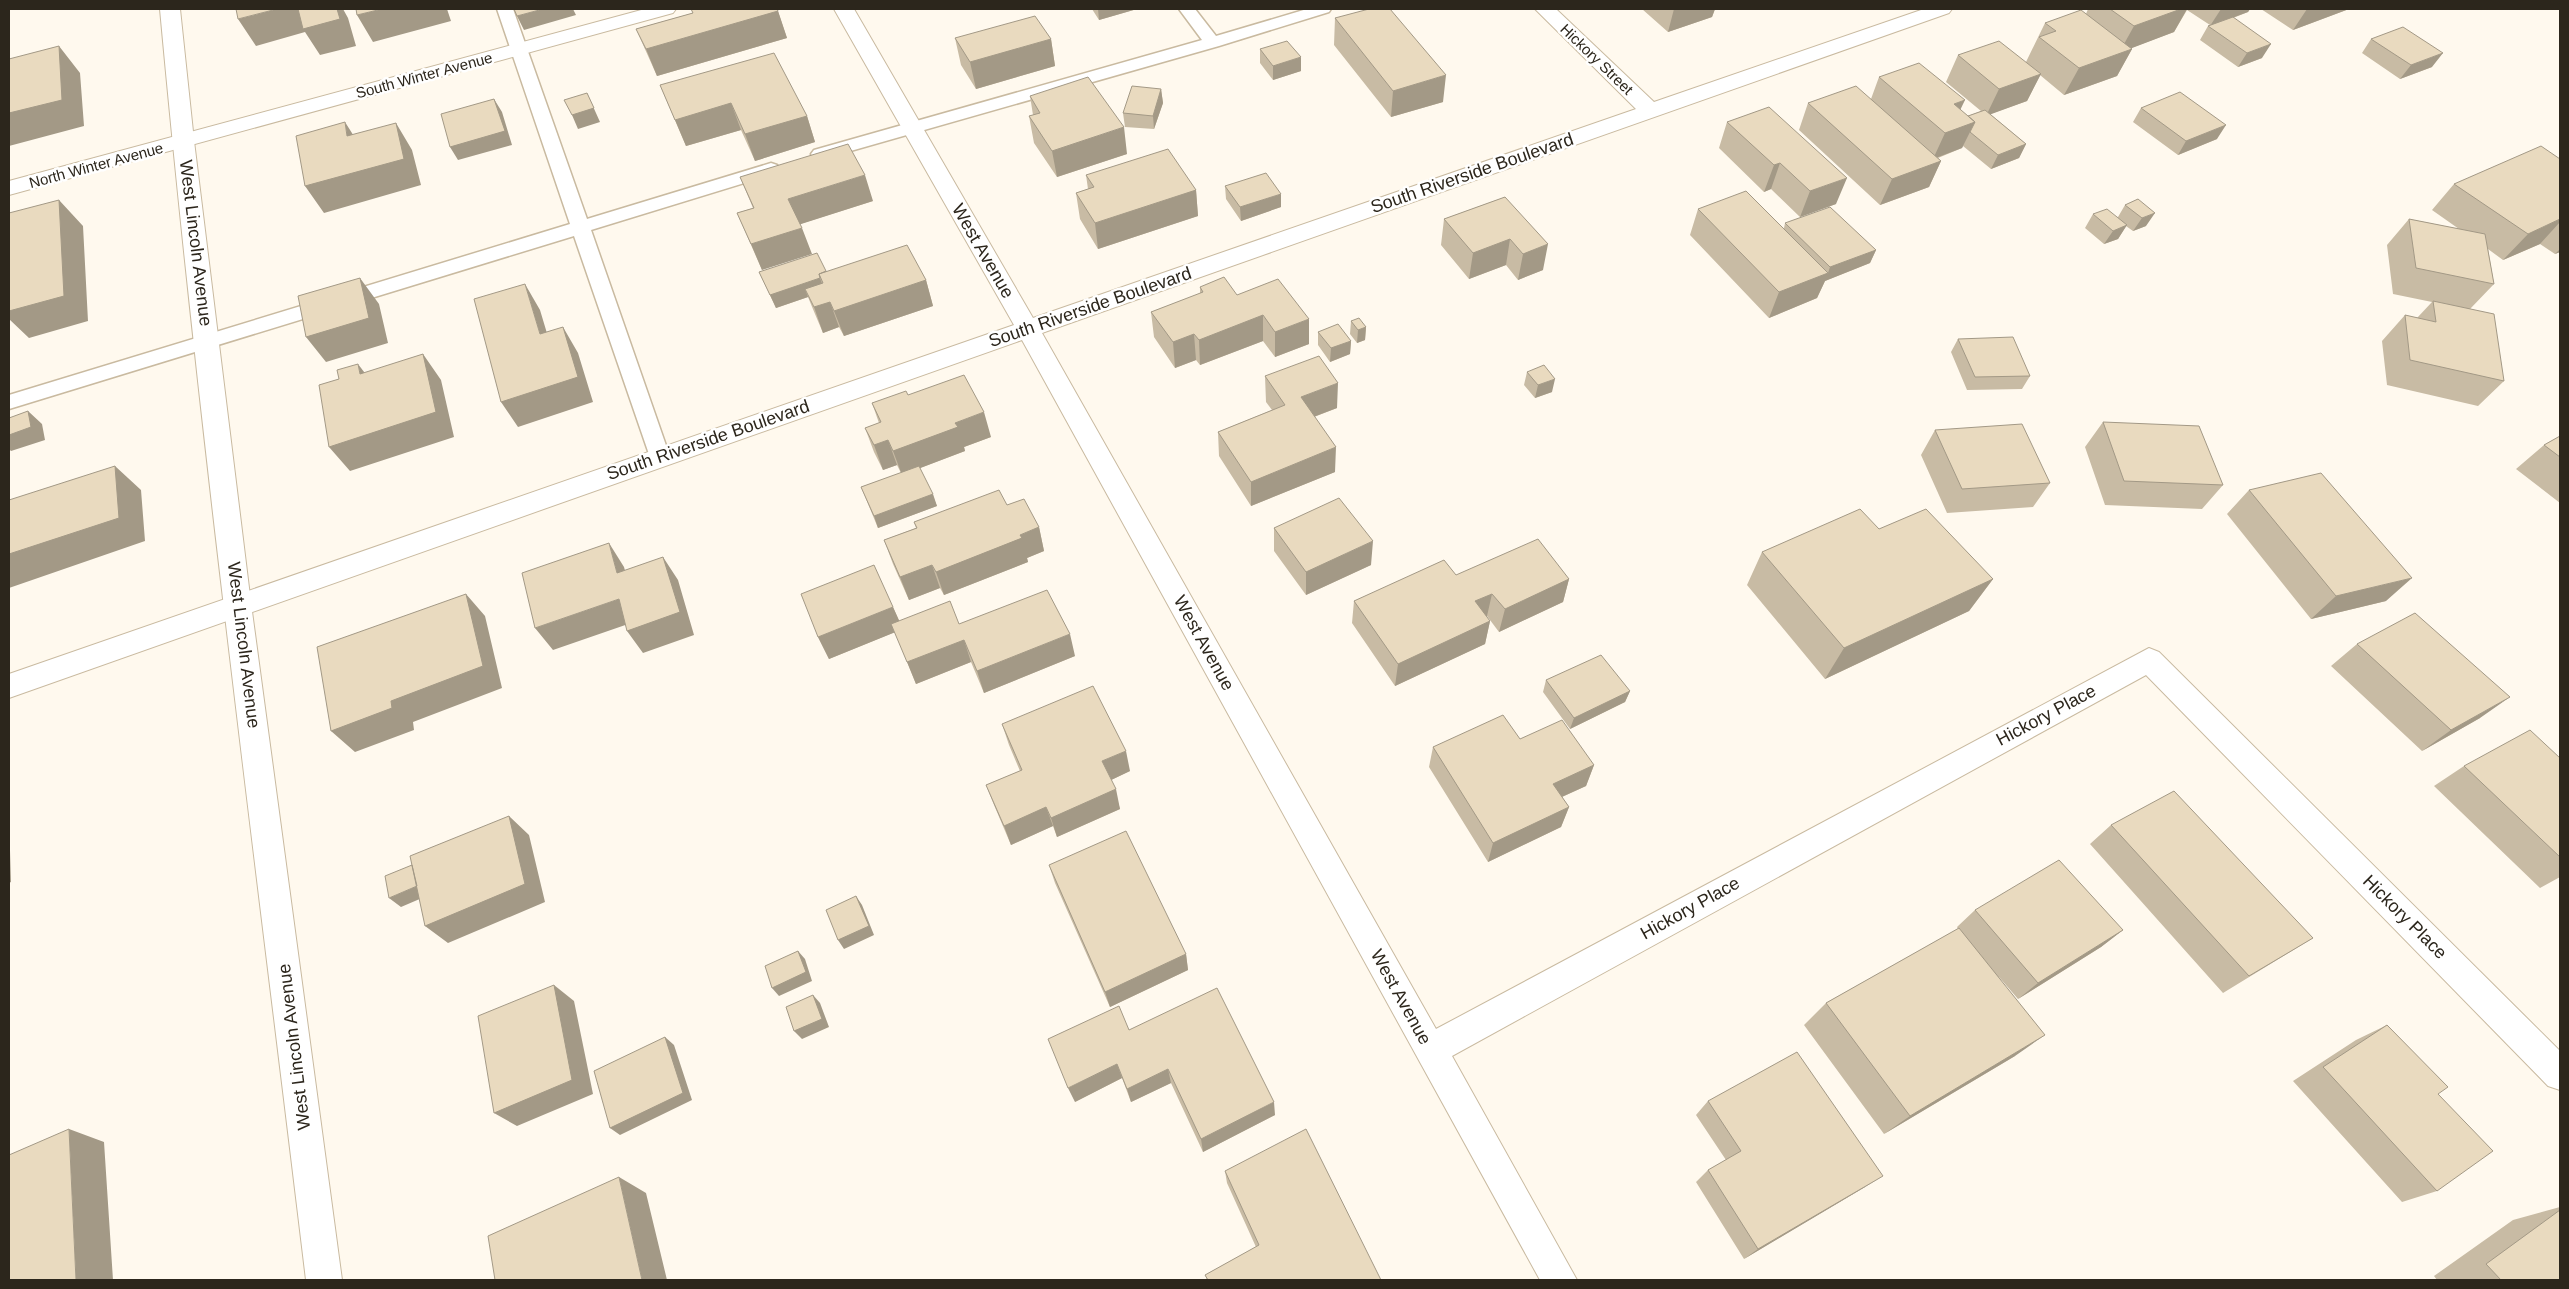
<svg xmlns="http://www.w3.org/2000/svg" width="2569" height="1289" viewBox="0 0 2569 1289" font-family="Helvetica,sans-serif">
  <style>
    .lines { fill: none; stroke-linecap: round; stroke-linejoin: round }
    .lane-casing { stroke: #c9baa0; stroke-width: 3 }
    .street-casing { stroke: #c9baa0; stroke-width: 2 }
    .secondary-casing { stroke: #c9baa0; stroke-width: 2 }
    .lane { fill: #fff; fill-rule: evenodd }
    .street { fill: #fff; fill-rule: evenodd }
    .secondary { fill: #fff; fill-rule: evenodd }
    .wall { fill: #c8bba4 }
    .shaded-wall { fill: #a39986 }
    .building { fill: #e9dabf; stroke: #a39986 }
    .labels { text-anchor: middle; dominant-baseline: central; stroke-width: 5; stroke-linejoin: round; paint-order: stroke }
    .far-street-label { font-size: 15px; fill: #2c261c; stroke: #fff }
    .street-label { font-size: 18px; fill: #2c261c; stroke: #fff }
  </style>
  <rect width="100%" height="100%" fill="#fff9ee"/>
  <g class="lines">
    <defs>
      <path id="lane" d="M497 9H513L587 219 771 163 777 165 780 169 777 173 591 230 670 457 667 463 660 465 653 463 650 457 574 236 9 409V395L570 224Z
        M1179 9H1195L1216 36 1307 9H1331L1329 12 1219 46 826 158H814L811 154 814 150 1202 40Z"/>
      <path id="street" d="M645 9H676L673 13 9 195V181Z
        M834 9H854L1033 318 1636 109 1535 9H1556L1654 102 1924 9H1952L1949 13 1042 333 1436 1029 2149 648 2159 652 2560 1051V1090L2548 1086 2146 675 1452 1056 1577 1280H1540L1022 340 9 698V674L1014 325Z"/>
      <path id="secondary" d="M160 9H180L194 141 251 604 342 1280H306C255 857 199 434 160 9Z"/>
    </defs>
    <use href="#lane" class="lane-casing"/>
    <use href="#street" class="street-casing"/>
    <use href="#secondary" class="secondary-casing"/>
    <use href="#lane" class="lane"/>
    <use href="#street" class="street"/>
    <use href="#secondary" class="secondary"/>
  </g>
  <path class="wall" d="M691 9 778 11 787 38 657 76 636 29 693 13Z
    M1092 9H1137L1099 20Z
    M1642 9H1715L1712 17 1668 32Z
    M2088 9H2250L2248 12 2233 18 2262 58 2238 67 2200 40 2208 26 2210 25 2187 10 2174 32 2131 48 2132 49 2117 76 2064 95 2040 75 2027 101 1990 114 2026 144 2019 158 1991 169 1963 146 1962 148 1938 158 1941 161 1929 187 1880 205 1799 130 1808 103 1871 99 1879 77 1960 110 1968 116 1981 111 1946 82 1958 55 2026 62 2045 23 2086 14Z
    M2261 9H2349L2293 30Z
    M1335 18 1443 102 1391 117 1334 45Z
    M955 38 1051 39 1055 66 976 89 961 65Z
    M2371 39 2432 67 2400 79 2362 53Z
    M1260 49 1301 71 1273 80 1260 63Z
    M660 85 807 116 815 142 755 161 741 130 686 146Z
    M1161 89 1163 103 1154 129 1125 127 1123 113Z
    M1030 96 1127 154 1057 177 1034 143 1029 116 1033 115Z
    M2141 108 2217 139 2178 155 2133 122Z
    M1727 122 1836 204 1800 217 1771 189 1764 192 1719 148Z
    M2560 159V252L2555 254 2540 244 2503 260 2488 249 2494 284 2470 309 2504 381 2478 406 2387 385 2382 341 2405 315 2417 318 2432 302 2393 294 2387 245 2409 219 2459 229 2432 210 2454 184Z
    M1086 175 1196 190 1198 216 1098 249 1080 219 1076 193 1088 189Z
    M740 177 873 201 800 224 762 270 737 213 753 208Z
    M1225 186 1281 207 1241 221 1226 199Z
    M1505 197 1543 270 1518 280 1506 265 1469 279 1441 245 1444 219Z
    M2138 199 2146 226 2133 231 2126 226 2118 239 2104 244 2085 228 2093 214 2118 217 2125 205Z
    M1698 209 1784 228 1785 223 1876 250 1870 263 1825 281 1817 298 1769 318 1690 235Z
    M826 271 926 280 933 306 844 336 839 327 823 333 815 314 808 297 776 308 759 272Z
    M1200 287 1237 295 1309 344 1275 357 1263 341 1200 365 1196 360 1175 368 1154 337 1151 312 1200 294Z
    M1351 321 1366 327 1365 340 1357 343 1350 334Z
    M1318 332 1351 341 1350 354 1330 362 1318 345Z
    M1958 339 2030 376 2022 389 1967 390 1951 352Z
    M1527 372 1552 392 1535 398 1524 385Z
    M1265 376 1337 408 1314 417 1335 472 1251 506 1219 456 1218 432 1272 410 1266 402Z
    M908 395 991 437 964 447 965 451 920 468 937 506 878 528 861 487 901 473 897 465 883 470 874 452 865 428 879 423 872 403Z
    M2103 422 2223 485 2202 509 2105 505 2085 447Z
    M1935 430 2050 483 2033 507 1947 513 1921 455Z
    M2560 436V503L2516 469 2544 445Z
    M2249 490 2386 601 2311 619 2227 514Z
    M1007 505 1039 527 1044 551 1027 558 1028 562 944 595 940 588 909 600 893 564 884 540 916 528 914 522Z
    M1274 528 1371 565 1306 595 1274 551Z
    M1879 529 1993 579 1969 611 1825 679 1747 585 1762 552Z
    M1456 575 1569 579 1563 602 1499 632 1487 616 1486 617 1490 621 1485 644 1395 686 1352 623 1354 601Z
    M893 607 899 621 959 624 1075 656 984 693 971 662 916 684 895 632 829 659 818 637Z
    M2357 644 2480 718 2422 751 2331 666Z
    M1546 680 1630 691 1625 702 1570 729 1543 692Z
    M1002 724 1130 771 1111 780 1120 809 1057 837 1053 826 1011 845 994 805 986 785 1020 771 1009 745Z
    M1520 739 1594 765 1586 786 1562 797 1569 807 1561 827 1488 862 1429 767 1433 747Z
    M2560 758V877L2540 888 2434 786 2464 766Z
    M2111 825 2313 938 2223 993 2090 844Z
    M1049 865 1186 954 1188 970 1110 1007 1055 883Z
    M1975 910 2123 930 2101 947 2018 999 1999 977 2015 1056 1884 1134 1804 1025 1826 1003 1958 929 1957 927Z
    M2387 1025 2438 1094 2437 1191 2402 1202 2293 1081 2356 1040Z
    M1129 1030 1275 1115 1203 1152 1171 1083 1131 1102 1122 1078 1075 1102Z
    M1708 1101 1865 1187 1744 1259 1696 1182 1708 1170 1726 1160 1696 1115Z
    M1225 1171 1381 1280H1207L1205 1275 1256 1247 1227 1183Z
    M2560 1207V1280H2437L2434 1276 2513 1220Z"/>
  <path class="shaded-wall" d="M277 9H343L348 18 356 46 320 55 305 32 256 46 238 19Z
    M382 9H447L451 21 373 42 357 15Z
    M543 9H573L576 15 524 30 517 16Z
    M1098 9H1137L1099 20Z
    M1674 9H1715L1712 17 1668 32Z
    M2181 9H2187L2174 32 2119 53 2134 26Z
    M2221 9H2250L2248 12 2210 26Z
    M2307 9H2349L2293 30Z
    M778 11 787 38 657 76 646 49Z
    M1051 39 1055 66 976 89 970 62Z
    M2271 44 2262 58 2238 67 2247 53Z
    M59 46 80 73 84 126 9 146V113Z
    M2132 49 2117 76 2064 95 2079 68Z
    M2443 53 2432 67 2400 79 2411 65Z
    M1301 57V71L1273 80V66Z
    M2041 74 2027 101 1986 116 1999 89Z
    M1446 75 1443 102 1391 117 1393 91Z
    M1161 89 1163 103 1154 129 1153 116Z
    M587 93 600 122 578 129 572 115Z
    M494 99 502 112 512 145 458 160 450 147Z
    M1965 100 1952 127 1954 104Z
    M731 103 741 130 686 146 675 120Z
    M807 116 815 142 755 161 745 134Z
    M345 122 362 149 347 136Z
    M1975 122 1962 148 1933 159 1945 133Z
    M396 123 412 150 421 185 324 213 305 186Z
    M2226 125 2217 139 2178 155 2186 141Z
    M1124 127 1127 154 1057 177 1052 151Z
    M2026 144 2019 158 1991 169 1998 155Z
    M1941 161 1929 187 1880 205 1892 179Z
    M1780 163 1771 189 1764 192 1774 165Z
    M865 175 873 201 798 225 788 199Z
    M1847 178 1836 204 1800 217 1810 191Z
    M1196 190 1198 216 1098 249 1095 223Z
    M1281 194V207L1241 221 1240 207Z
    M59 200 83 226 88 321 29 338 9 319V311Z
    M2155 213 2146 226 2133 231 2142 218Z
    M2560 219V222L2540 244 2503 260 2528 234Z
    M2127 225 2118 239 2104 244 2113 231Z
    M802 228 812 254 762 270 751 244Z
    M1510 239 1506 265 1469 279 1473 253Z
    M1548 244 1543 270 1518 280 1523 254Z
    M2560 249V252L2555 254Z
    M1876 250 1870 263 1825 281 1817 298 1769 318 1779 292 1828 273 1830 267Z
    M360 278 379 304 388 343 326 362 306 337Z
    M820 278 825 292 805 289 808 297 776 308 770 295Z
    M926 280 933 306 844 336 834 311Z
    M525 284 540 310 555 360 540 334Z
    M830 302 839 327 823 333 814 307Z
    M1263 315V341L1200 365 1199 340Z
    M1309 319V344L1275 357V332Z
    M563 327 578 353 593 402 518 427 501 402Z
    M1366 327 1365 340 1357 343 1358 330Z
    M1194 334 1196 360 1175 368 1173 342Z
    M1351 341 1350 354 1330 362 1331 348Z
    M423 354 441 380 454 437 350 471 329 447Z
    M358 364 377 389 360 374Z
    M1555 379 1552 392 1535 398 1538 385Z
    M1338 383 1337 408 1300 422 1301 397Z
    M28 411 42 424 45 440 11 451 9 449V435Z
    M984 412 991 437 964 447 965 451 902 475 893 451 955 423Z
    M888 440 897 465 883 470 874 445Z
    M1336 447 1335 472 1251 506V482Z
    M115 466 141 490 145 541 9 588V554Z
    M933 494 937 506 878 528 874 516Z
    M1039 527 1044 551 1027 558 1028 562 944 595 936 572Z
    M1373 541 1371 565 1306 595V572Z
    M609 543 624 567 632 596 617 573Z
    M663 557 678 580 694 635 643 653 627 631Z
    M932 565 940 588 909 600 900 577Z
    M2412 578 2386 601 2311 619 2336 596Z
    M1569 579 1563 602 1499 632 1505 609Z
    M1993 579 1969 611 1825 679 1844 648Z
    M466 594 485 616 502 688 413 722 414 730 355 752 331 731 391 701Z
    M1492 594 1487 616 1470 624 1475 601Z
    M619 599 634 622 553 650 535 628Z
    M893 607 903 629 829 659 818 637Z
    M1490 621 1485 644 1395 686 1398 664Z
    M1070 634 1075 656 984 693 977 671Z
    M964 640 971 662 916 684 907 662Z
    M1630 691 1625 702 1570 729 1574 718Z
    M2510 697 2480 718 2422 751 2451 730Z
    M1126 751 1130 771 1107 782 1102 761Z
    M1594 765 1586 786 1546 804 1553 784Z
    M1116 789 1120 809 1057 837 1051 818Z
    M1046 807 1053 826 1011 845 1004 826Z
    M1569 807 1561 827 1488 862 1493 843Z
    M509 816 529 835 545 902 448 943 425 926Z
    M9 819 11 882 9 883Z
    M417 886 429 895 401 907 389 898Z
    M856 896 862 905 874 935 844 949 838 940Z
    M2123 930 2101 947 2018 999 2038 983Z
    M798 951 805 959 812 981 779 996 772 988Z
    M1186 954 1188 970 1110 1007 1105 992Z
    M554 985 574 1001 593 1094 517 1126 494 1113Z
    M813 995 820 1003 829 1027 802 1039 794 1031Z
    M2045 1035 2015 1056 1884 1134 1910 1116Z
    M665 1037 674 1045 692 1100 620 1135 610 1128Z
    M1117 1064 1122 1078 1075 1102 1068 1088Z
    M1168 1069 1171 1083 1131 1102 1127 1089Z
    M1274 1102 1275 1115 1203 1152 1201 1139Z
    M69 1129 104 1142 113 1280H76Z
    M1883 1176 1865 1187 1744 1259 1758 1249Z
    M619 1177 646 1193 667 1280H642Z"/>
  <path class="building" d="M236 9H277L238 19Z
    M298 9H337L340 19 303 29Z
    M356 9H382L357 15Z
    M514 9H543L517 16Z
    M691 9H777L778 11 646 49 636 29 693 13Z
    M1369 9H1390L1446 75 1393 91 1335 18Z
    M2110 9H2181L2134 26Z
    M2081 10 2132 49 2079 68 2039 37 2056 31 2045 23Z
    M1035 16 1051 39 970 62 955 38Z
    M2233 17 2271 44 2247 53 2208 26Z
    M2403 27 2443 53 2411 65 2371 39Z
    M1287 41 1301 57 1273 66 1260 49Z
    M1999 41 2041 74 1999 89 1958 55Z
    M59 46 62 100 9 113V59Z
    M774 53 807 116 745 134 731 103 675 120 660 85Z
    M1919 63 1965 100 1954 104 1975 122 1945 133 1879 77Z
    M1088 77 1124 127 1052 151 1029 116 1040 113 1030 96Z
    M1132 86 1161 89 1153 116 1123 113Z
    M1856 86 1941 161 1892 179 1808 103Z
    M2180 92 2226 125 2186 141 2141 108Z
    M587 93 594 108 572 115 564 100Z
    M494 99 505 131 450 147 441 114Z
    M1769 107 1847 178 1810 191 1780 163 1774 165 1727 122Z
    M1985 110 2026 144 1998 155 1970 132 1975 122 1968 116Z
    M345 122 347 136 396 123 404 159 305 186 296 136Z
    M848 144 865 175 788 199 802 228 751 244 737 213 754 208 740 177Z
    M2541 146 2560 159V219L2528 234 2454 184Z
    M1168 149 1196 190 1095 223 1076 193 1094 187 1086 175Z
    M1266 173 1281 194 1240 207 1225 186Z
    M1746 191 1828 273 1779 292 1698 209Z
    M1505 197 1548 244 1523 254 1510 239 1473 253 1444 219Z
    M2138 199 2155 213 2142 218 2125 205Z
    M59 200 64 296 9 311V213Z
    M1830 207 1876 250 1830 267 1785 223Z
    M2107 209 2127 225 2113 231 2093 214Z
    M2409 219 2485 234 2494 284 2416 268Z
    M907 245 926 280 834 311 830 302 814 307 805 289 823 283 819 274Z
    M817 253 826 271 819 274 820 278 770 295 759 272Z
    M1224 277 1237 295 1278 279 1309 319 1275 332 1263 315 1199 340 1194 334 1173 342 1151 312 1203 292 1200 287Z
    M360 278 369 318 306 337 298 296Z
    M525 284 540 334 563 327 578 377 501 402 474 299Z
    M2433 301 2494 314 2504 381 2410 360 2405 315 2436 322Z
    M1359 318 1366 327 1358 330 1351 321Z
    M1338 324 1351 341 1331 348 1318 332Z
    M2013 337 2030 376 1975 377 1958 339Z
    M423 354 436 412 329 447 319 385 339 379 337 370 358 364 360 374Z
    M1319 356 1338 383 1301 397 1336 447 1251 482 1218 432 1285 405 1265 376Z
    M1544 365 1555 379 1538 385 1527 372Z
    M964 375 984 412 955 423 958 427 893 451 888 440 874 445 865 428 881 422 872 403 906 391 908 395Z
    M28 411 31 427 9 435V418Z
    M2103 422 2199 426 2223 485 2124 481Z
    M2022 424 2050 483 1962 489 1935 430Z
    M2560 436V457L2544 445Z
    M115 466 119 518 9 554V500Z
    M919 466 933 494 874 516 861 487Z
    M2321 473 2412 578 2336 596 2249 490Z
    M999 490 1007 505 1024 499 1039 527 1020 535 1022 538 936 572 932 565 900 577 884 540 917 528 914 522Z
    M1339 498 1373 541 1306 572 1274 528Z
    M1860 509 1879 529 1926 509 1993 579 1844 648 1762 552Z
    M1538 539 1569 579 1505 609 1492 594 1475 601 1490 621 1398 664 1354 601 1444 560 1456 575Z
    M609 543 617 573 663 557 680 612 627 631 619 599 535 628 522 573Z
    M874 565 893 607 818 637 801 594Z
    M1047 590 1070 634 977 671 964 640 907 662 891 624 950 601 959 624Z
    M466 594 483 666 391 701 392 708 331 731 317 647Z
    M2415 613 2510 697 2451 730 2357 644Z
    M1601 655 1630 691 1574 718 1546 680Z
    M1093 686 1126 751 1102 761 1116 789 1051 818 1046 807 1004 826 986 785 1022 770 1002 724Z
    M1503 715 1520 739 1562 720 1594 765 1553 784 1569 807 1493 843 1433 747Z
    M2530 730 2560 758V857L2464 766Z
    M2174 791 2313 938 2249 976 2111 825Z
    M509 816 525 884 425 926 410 856Z
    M1126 831 1186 954 1105 992 1049 865Z
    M2059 860 2123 930 2038 983 1975 910Z
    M412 865 417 886 389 898 385 876Z
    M856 896 869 926 838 940 826 910Z
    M1959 928 2045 1035 1910 1116 1826 1003Z
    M798 951 806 972 772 988 765 966Z
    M554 985 572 1080 494 1113 478 1016Z
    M1217 988 1274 1102 1201 1139 1168 1069 1127 1089 1117 1064 1068 1088 1048 1039 1119 1006 1129 1030Z
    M813 995 822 1019 794 1031 786 1007Z
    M2387 1025 2448 1087 2438 1094 2493 1151 2437 1191 2323 1067Z
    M665 1037 683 1093 610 1128 594 1071Z
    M1797 1052 1883 1176 1758 1249 1708 1170 1741 1151 1708 1101Z
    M69 1129 76 1280H9V1155Z
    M1306 1129 1381 1280H1208L1205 1275 1259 1245 1225 1171Z
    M619 1177 642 1280H495L488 1236Z
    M2560 1210V1280H2501L2486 1264Z"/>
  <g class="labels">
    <g class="far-street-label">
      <text transform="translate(1597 59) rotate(44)">Hickory Street</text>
      <text transform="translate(424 75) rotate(-15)">South Winter Avenue</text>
      <text transform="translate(96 165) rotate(-15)">North Winter Avenue</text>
    </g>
    <g class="street-label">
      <text transform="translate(1472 173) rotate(-19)">South Riverside Boulevard</text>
      <text transform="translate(196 243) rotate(83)">West Lincoln Avenue</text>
      <text transform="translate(983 251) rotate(60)">West Avenue</text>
      <text transform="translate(1090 307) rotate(-19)">South Riverside Boulevard</text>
      <text transform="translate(708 440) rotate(-19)">South Riverside Boulevard</text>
      <text transform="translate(1204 643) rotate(61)">West Avenue</text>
      <text transform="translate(244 645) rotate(83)">West Lincoln Avenue</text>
      <text transform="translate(2046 715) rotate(-28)">Hickory Place</text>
      <text transform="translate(1690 908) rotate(-29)">Hickory Place</text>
      <text transform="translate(2405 917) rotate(45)">Hickory Place</text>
      <text transform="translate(1401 997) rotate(61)">West Avenue</text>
      <text transform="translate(294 1047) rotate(-97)">West Lincoln Avenue</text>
    </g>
  </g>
  <rect width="2569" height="1289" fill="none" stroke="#2c261c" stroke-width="20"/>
</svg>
